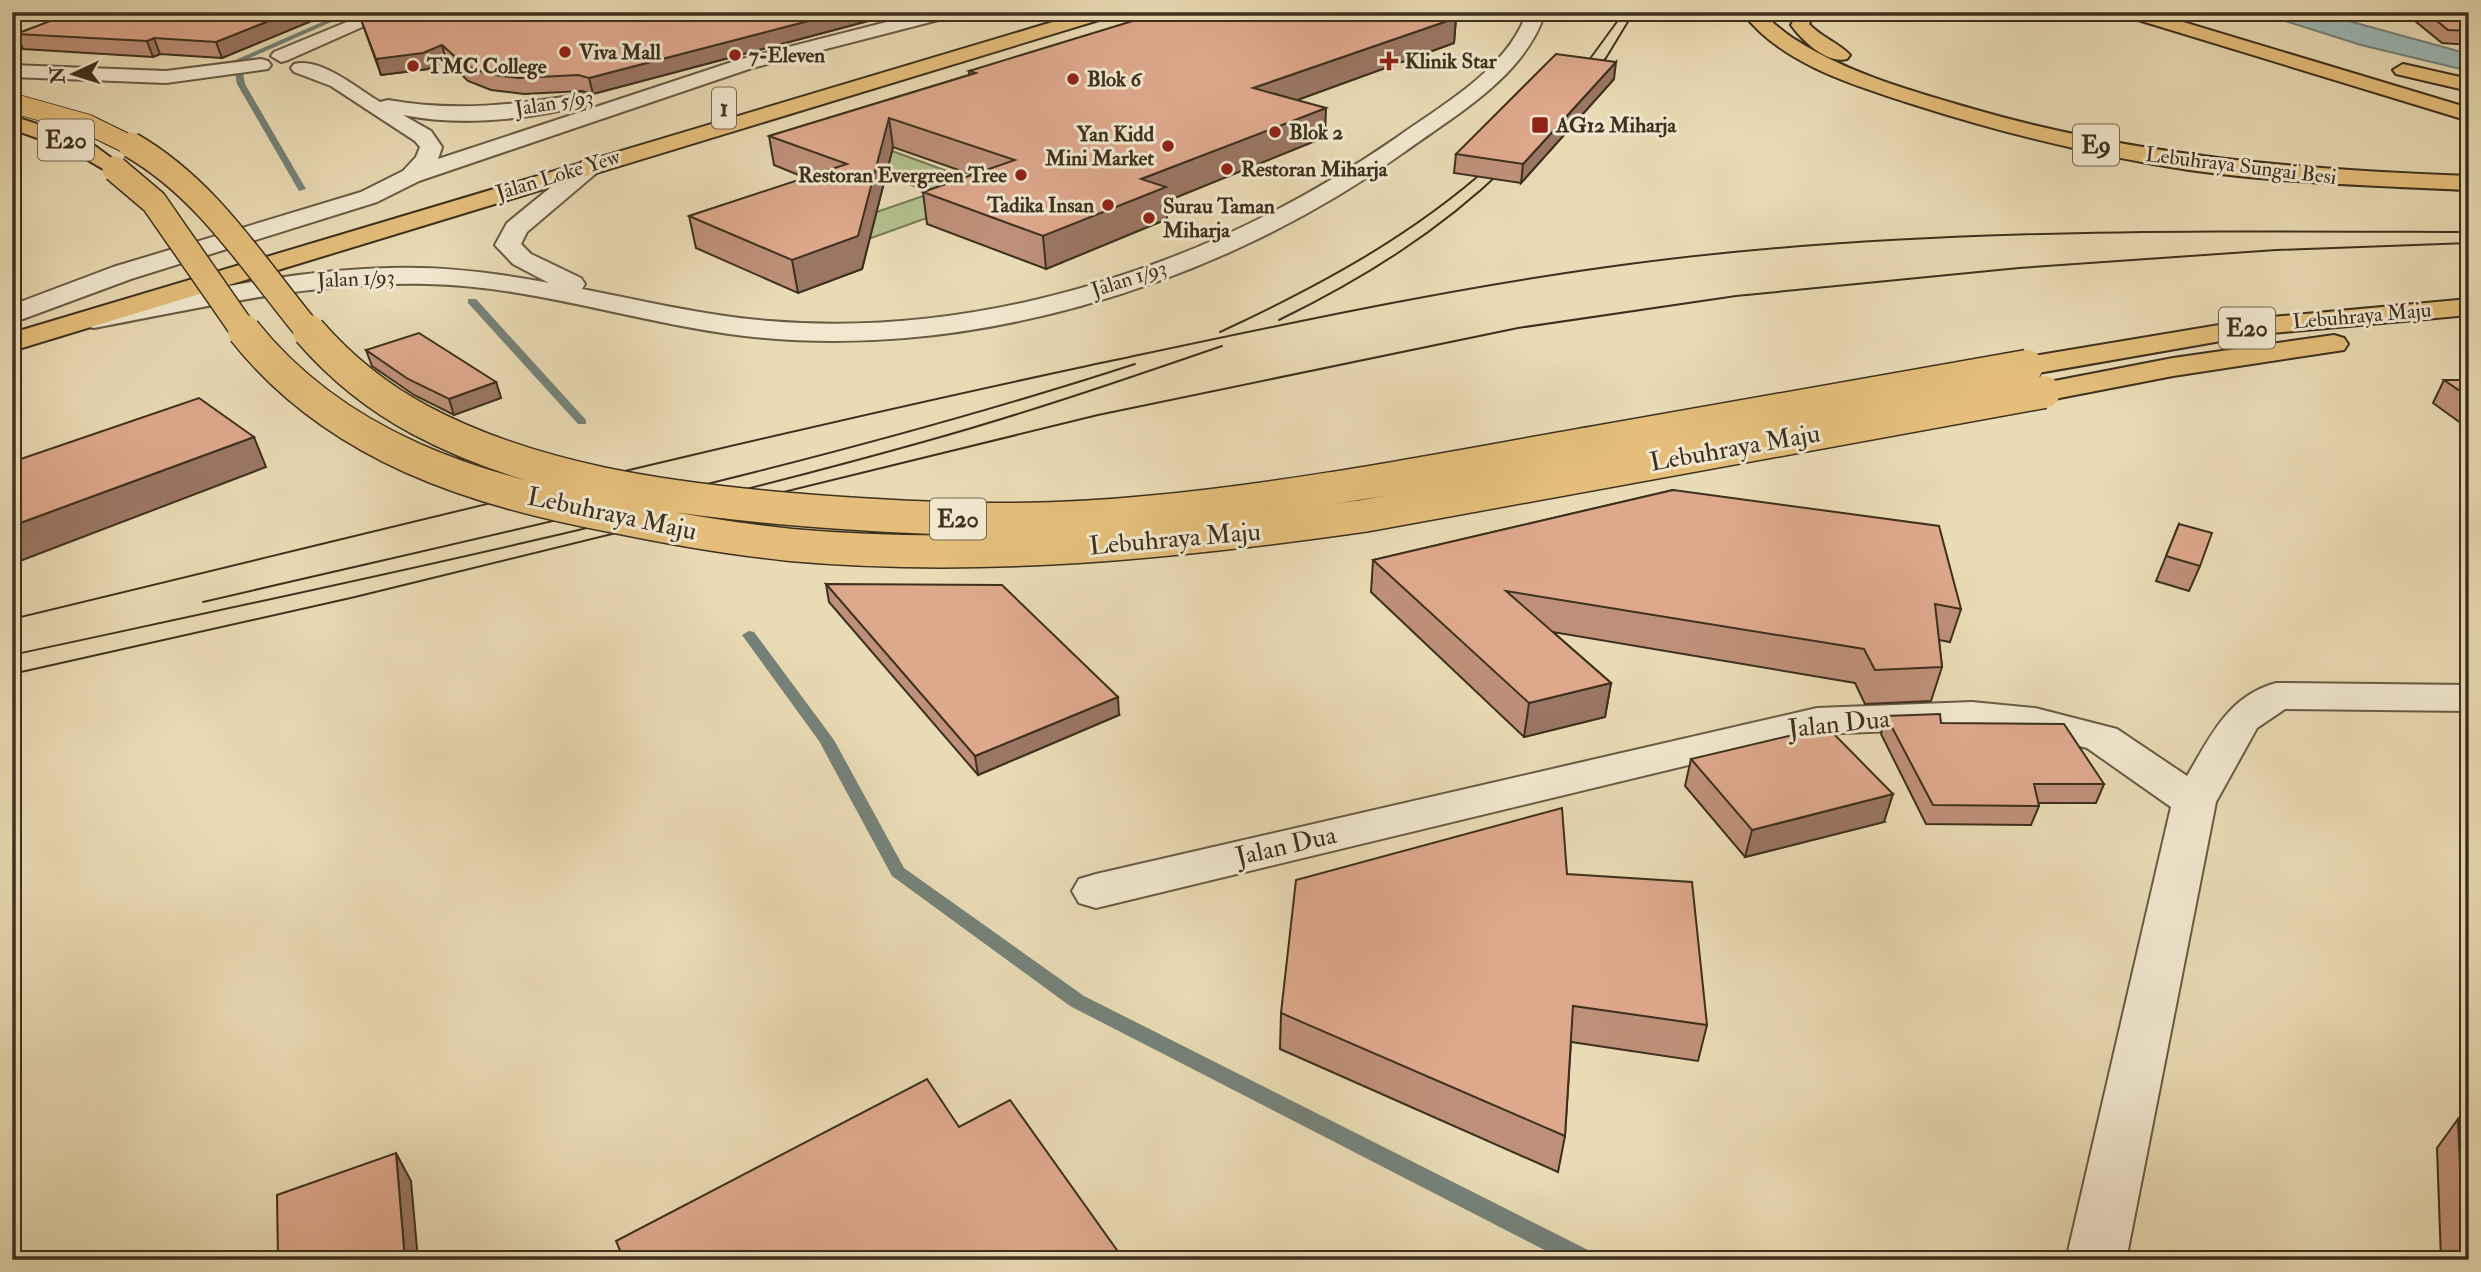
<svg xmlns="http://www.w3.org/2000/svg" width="2481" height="1272" viewBox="0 0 2481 1272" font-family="'IM FELL Double Pica',serif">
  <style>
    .green { fill: #b4c18f; stroke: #787856; stroke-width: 2 }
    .water { fill: #9ab9b6; stroke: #758279; stroke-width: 2 }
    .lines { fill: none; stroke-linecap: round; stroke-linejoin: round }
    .stream { fill: #758279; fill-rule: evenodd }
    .minor-casing { stroke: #685b44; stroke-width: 4 }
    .tertiary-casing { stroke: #685b44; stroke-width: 4 }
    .trunk-casing { stroke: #3d301e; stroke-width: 4 }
    .motorway-casing { stroke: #3d301e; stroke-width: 4 }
    .minor { fill: #f1e8cf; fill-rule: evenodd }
    .tertiary { fill: #f1e8cf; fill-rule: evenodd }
    .trunk { fill: #e4be7a; fill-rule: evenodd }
    .motorway { fill: #e4be7a; fill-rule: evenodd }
    .tram { stroke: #3d301e; stroke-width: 2 }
    .motorway-bridge-far2-casing { stroke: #3d301e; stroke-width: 21; stroke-linecap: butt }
    .motorway-bridge-far1-casing { stroke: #3d301e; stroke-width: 28; stroke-linecap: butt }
    .motorway-bridge-casing { stroke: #3d301e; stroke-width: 35; stroke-linecap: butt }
    .motorway-bridge-far2 { stroke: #e4be7a; stroke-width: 19 }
    .motorway-bridge-far1 { stroke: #e4be7a; stroke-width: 25 }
    .motorway-bridge { stroke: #e4be7a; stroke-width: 32 }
    .wall { fill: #bf9079; stroke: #3d301e; stroke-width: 2 }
    .shaded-wall { fill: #9b7663; stroke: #3d301e; stroke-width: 2 }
    .building { fill: #dea88d; stroke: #3d301e; stroke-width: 2 }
    .poi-dot { fill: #8f2418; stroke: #f1e8cf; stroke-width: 2.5 }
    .labels { text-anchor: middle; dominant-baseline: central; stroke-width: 6; stroke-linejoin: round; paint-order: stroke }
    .far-poi-label { font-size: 21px; font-weight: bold; fill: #3d301e; stroke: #f1e8cf; text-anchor: start }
    .far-street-label { font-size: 21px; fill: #3d301e; stroke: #f1e8cf }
    .shield { fill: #f1e8cf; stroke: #736753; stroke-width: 2 }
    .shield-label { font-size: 24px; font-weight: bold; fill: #3d301e }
    .street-label { font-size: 26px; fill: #3d301e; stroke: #f1e8cf }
  </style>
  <rect width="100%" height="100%" fill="#e9dbb5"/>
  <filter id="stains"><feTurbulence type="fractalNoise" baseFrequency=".00286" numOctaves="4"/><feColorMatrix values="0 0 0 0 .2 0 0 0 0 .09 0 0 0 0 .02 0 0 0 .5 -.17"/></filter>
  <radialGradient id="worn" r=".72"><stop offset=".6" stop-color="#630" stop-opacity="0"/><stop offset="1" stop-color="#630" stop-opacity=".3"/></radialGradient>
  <path class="green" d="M892 151 1087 222 963 205 821 256 789 242 932 193 855 163Z"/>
  <path class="water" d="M2257 12H2316L2469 54V71L2361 45Z"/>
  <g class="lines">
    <path class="stream" d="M345 12H354L241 62 245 84 306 189 299 191 237 84 233 61Z
      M468 299H476L586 420V424H578L468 303Z
      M749 631 754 632 834 740 904 868 1084 996 1594 1253 1597 1260H1564L1070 1006 892 876 819 741 742 635Z"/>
    <defs>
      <path id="minor" d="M371 12H396L288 60 281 62 271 56 274 52Z
        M926 12H957L954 16 752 68 419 181 377 202 131 279 12 323V305L113 267 361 192 403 171 416 157 420 147 415 141 331 86 294 72 291 68 294 64C321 57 358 89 380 102L388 100C454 112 517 105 582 94L592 100 589 104C530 119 463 127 403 115L431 131 442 147 438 159 738 60Z
        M261 59 268 61 271 65 268 69 166 83 12 77V65L166 71Z
        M2276 683 2469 685V711L2285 709 2257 728 2216 802 2126 1260H2066L2171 807 2087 748 2035 734 1972 728 1817 734 1096 908 1079 903 1072 891 1079 879 1096 874 1817 708 1972 702 2035 708 2117 729 2187 776C2210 737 2228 696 2276 683Z"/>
      <path id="tertiary" d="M1527 12H1545C1526 76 1454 116 1403 153 1216 287 958 366 729 334 628 320 530 286 427 284 314 281 204 307 94 328L84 326 80 320 84 314 94 312C192 293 290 270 390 268 443 266 496 273 549 283L513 264 495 245 507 223 584 160H600L603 165 600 170 527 232 521 244 531 254 581 278 585 284 582 289C644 301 706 316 769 321 990 339 1215 263 1396 138 1442 105 1508 69 1527 12Z"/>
      <path id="trunk" d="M1086 12H1115L1112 16 12 351V333Z"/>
      <path id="motorway" d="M1742 12C1769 12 1774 27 1796 40 1849 74 1912 91 1973 109 2135 156 2300 170 2469 176V190C2376 186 2282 183 2189 170 2095 156 2003 133 1912 104 1854 85 1781 64 1742 12Z
        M1798 12H1816L1809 24C1821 37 1839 43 1850 55L1847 59C1826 64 1802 40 1791 25Z
        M2122 12H2150L2469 108V121L2125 16Z
        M2403 64 2469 79V91L2396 74 2393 70Z
        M12 116 87 140 126 169 115 176 71 150 12 129Z
        M2469 299V315L2261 334 2027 375 2017 372 2012 366 2017 360 2027 357 2261 318Z
        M2334 335 2344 338 2348 344 2344 350 2173 376 2044 401 2033 398 2029 392 2033 386 2044 383 2173 358Z"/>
    </defs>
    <use href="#minor" class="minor-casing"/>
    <use href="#tertiary" class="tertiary-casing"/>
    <use href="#trunk" class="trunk-casing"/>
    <use href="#motorway" class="motorway-casing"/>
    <use href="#minor" class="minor"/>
    <use href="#tertiary" class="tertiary"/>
    <use href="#trunk" class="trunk"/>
    <use href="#motorway" class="motorway"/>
    <path class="tram" d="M1578 75 1624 12
      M1590 76 1606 58 1634 12
      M1279 320C1363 279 1440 231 1507 166
      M1220 332C1319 286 1412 236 1493 163
      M203 602C515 529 830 463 1135 364
      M12 619C370 533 727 443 1087 366 1267 328 1447 288 1629 264 1907 227 2189 231 2469 232
      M12 655C317 589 623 526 923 442 1024 414 1123 380 1222 346
      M12 674 355 597 1098 415 1518 328 1736 296 2019 268 2276 250 2469 243"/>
    <defs>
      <path id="motorway-bridge-far2" d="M12 103 87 124 134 147"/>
      <path id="motorway-bridge-far1" d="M131 145C209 190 254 266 310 333
        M115 169 154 202 245 333"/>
      <path id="motorway-bridge" d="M244 331C336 447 475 491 616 517 674 529 732 539 791 545 982 562 1174 543 1363 516L2044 392
        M309 331C341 368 377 397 420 420 532 480 665 498 790 509 909 519 1028 524 1147 512 1298 498 1447 468 1596 442 1740 417 1884 392 2027 366"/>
    </defs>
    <use href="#motorway-bridge-far2" class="motorway-bridge-far2-casing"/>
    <use href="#motorway-bridge-far1" class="motorway-bridge-far1-casing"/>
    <use href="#motorway-bridge" class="motorway-bridge-casing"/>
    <use href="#motorway-bridge-far2" class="motorway-bridge-far2"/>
    <use href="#motorway-bridge-far1" class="motorway-bridge-far1"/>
    <use href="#motorway-bridge" class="motorway-bridge"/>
  </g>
  <path class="wall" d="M333 12 222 58 160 54 153 57 23 49 16 34Z
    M357 12H902L593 94 582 91 524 94 491 90 468 81 446 60 428 69 381 75 359 14Z
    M2404 12H2469V45L2442 43Z
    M1456 18 1454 43 1297 100 1325 137 1167 201V219L1046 269 927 224 923 192 973 175 893 147 862 269 798 293 696 248 689 216 806 178 774 165 769 136 969 75V71Z
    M1614 79 1521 183 1454 173 1456 154Z
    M366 350 496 382 501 398 454 415 414 395 372 366Z
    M2444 380H2469V429L2433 403Z
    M1673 490 1961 609 1950 642 1939 640 1942 667 1931 701 1865 704 1855 683 1553 632 1611 683 1605 717 1524 737 1371 592 1373 560Z
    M2179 524 2200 566 2189 591 2156 581Z
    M826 584 1119 715 978 775 829 602Z
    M1886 716 1941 723 2104 784 2096 803H2038L2039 806 2031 825 1926 824 1881 734Z
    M1691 759 1884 822 1745 857 1685 786Z
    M1567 874 1707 1025 1698 1061 1571 1042 1565 1136 1558 1172 1280 1049 1281 1013Z
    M2458 1119 2469 1260H2441L2437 1148Z"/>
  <path class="shaded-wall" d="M291 12H333L222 58 216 42Z
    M843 12H902L593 94 589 78Z
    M1456 18 1454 43 1253 116V88Z
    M154 38 160 54 153 57 147 41Z
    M442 45 446 60 428 69 381 75 376 59Z
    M1616 62 1614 79 1521 183 1523 164Z
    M1326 108 1325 137 1167 201V219L1046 269 1043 236 1141 179Z
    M889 118 893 147 862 269 798 293 792 260Z
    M496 382 501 398 454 415 449 399Z
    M254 437 266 467 12 564V526Z
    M1611 683 1605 717 1524 737 1529 703Z
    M1118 697 1119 715 978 775 975 756Z
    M1893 794 1884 822 1745 857 1752 830Z
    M396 1153 411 1181 418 1260H405Z"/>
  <path class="building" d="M74 12H291L216 42 154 38 147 41 16 34Z
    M363 12H843L589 78 578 75 519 78 487 74 463 64 442 45 423 53 376 59 359 14Z
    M1162 12H1431L1456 18 1253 88 1326 108 1141 179 1166 187 1043 236 923 192 1015 160 889 118 858 236 792 260 689 216 847 164 769 136 976 73 969 71Z
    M2426 12H2469V31L2448 30Z
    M1556 54 1616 62 1523 164 1456 154Z
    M419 333 496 382 449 399 408 379 366 350Z
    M2444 380H2469V397Z
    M199 398 254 437 12 526V462Z
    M1673 490 1939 526 1961 609 1935 604 1942 667 1875 670 1864 649 1506 591 1611 683 1529 703 1373 560Z
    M2179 524 2212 533 2200 566 2166 556Z
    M826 584 1002 585 1118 697 975 756Z
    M1940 714 1941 723 2064 724 2104 784H2034L2039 806 1933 805 1886 716Z
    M1827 727 1893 794 1752 830 1691 759Z
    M1562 808 1567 874 1692 882 1707 1025 1573 1006 1565 1136 1281 1013 1296 880Z
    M927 1079 959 1127 1010 1100 1124 1260H624L616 1241Z
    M2458 1119 2469 1123V1260H2464Z
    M396 1153 405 1260H278L277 1195Z"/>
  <g class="poi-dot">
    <circle cx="565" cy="52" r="7"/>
    <circle cx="735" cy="55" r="7"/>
    <path d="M1385.5 50.5h7v7h7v7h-7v7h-7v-7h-7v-7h7z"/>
    <circle cx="413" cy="66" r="7"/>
    <circle cx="1073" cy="79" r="7"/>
    <rect x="1531" y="116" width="18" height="18" rx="3.5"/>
    <circle cx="1275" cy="132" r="7"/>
    <circle cx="1168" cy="146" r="7"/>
    <circle cx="1227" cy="169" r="7"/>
    <circle cx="1021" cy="175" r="7"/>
    <circle cx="1108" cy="205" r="7"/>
    <circle cx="1149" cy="218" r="7"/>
  </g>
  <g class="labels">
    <g class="far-poi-label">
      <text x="579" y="52">Viva Mall</text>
      <text x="749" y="55">7-Eleven</text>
      <text x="1405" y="61">Klinik Star</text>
      <text x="427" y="66">TMC College</text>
      <text x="1087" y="79">Blok 6</text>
      <text x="1556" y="125">AG12 Miharja</text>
      <text x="1289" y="132">Blok 2</text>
      <text x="1154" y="134" text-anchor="end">Yan Kidd<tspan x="1154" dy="24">Mini Market</tspan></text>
      <text x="1241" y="169">Restoran Miharja</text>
      <text x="1007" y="175" text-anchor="end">Restoran Evergreen Tree</text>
      <text x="1094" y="205" text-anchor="end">Tadika Insan</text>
      <text x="1163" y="206">Surau Taman<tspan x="1163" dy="24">Miharja</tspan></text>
    </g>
    <g class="far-street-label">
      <text transform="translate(554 103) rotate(-9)">Jalan 5/93</text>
      <text transform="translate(2241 166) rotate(7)">Lebuhraya Sungai Besi</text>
      <text transform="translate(558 175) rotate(-17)">Jalan Loke Yew</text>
      <text transform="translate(356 279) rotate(-3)">Jalan 1/93</text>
      <text transform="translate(1129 279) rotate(-18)">Jalan 1/93</text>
      <text transform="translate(2362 316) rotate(-5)">Lebuhraya Maju</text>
    </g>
    <g class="shield">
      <rect x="712" y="87.5" width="24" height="41" rx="5"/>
      <rect x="38" y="119.5" width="56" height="41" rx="5"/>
      <rect x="2073" y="124.5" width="46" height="41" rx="5"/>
      <rect x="2219" y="307.5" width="56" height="41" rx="5"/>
      <rect x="930" y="498.5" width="56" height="41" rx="5"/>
    </g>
    <g class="shield-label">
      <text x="724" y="108">1</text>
      <text x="66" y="140">E20</text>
      <text x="2096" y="145">E9</text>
      <text x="2247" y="328">E20</text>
      <text x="958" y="519">E20</text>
    </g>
    <g class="street-label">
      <text transform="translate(1735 448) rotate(-10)">Lebuhraya Maju</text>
      <text transform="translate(612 514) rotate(12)">Lebuhraya Maju</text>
      <text transform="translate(1175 539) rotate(-5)">Lebuhraya Maju</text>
      <text transform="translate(1839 724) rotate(-6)">Jalan Dua</text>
      <text transform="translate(1286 846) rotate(-13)">Jalan Dua</text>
    </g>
  </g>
  <rect width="2481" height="1272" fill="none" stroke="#e9dbb5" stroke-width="42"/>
  <rect x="14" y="14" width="2453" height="1244" fill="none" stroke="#3d301e" stroke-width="3.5"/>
  <rect x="21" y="21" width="2439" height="1230" fill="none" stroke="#3d301e" stroke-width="2"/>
  <g transform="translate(74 74) rotate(266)" stroke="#f1e8cf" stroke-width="5" paint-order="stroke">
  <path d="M0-5L12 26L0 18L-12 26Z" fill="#3d301e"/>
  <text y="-10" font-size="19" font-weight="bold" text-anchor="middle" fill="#3d301e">N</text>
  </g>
  <rect width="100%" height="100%" filter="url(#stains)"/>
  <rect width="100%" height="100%" fill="url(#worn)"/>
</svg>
